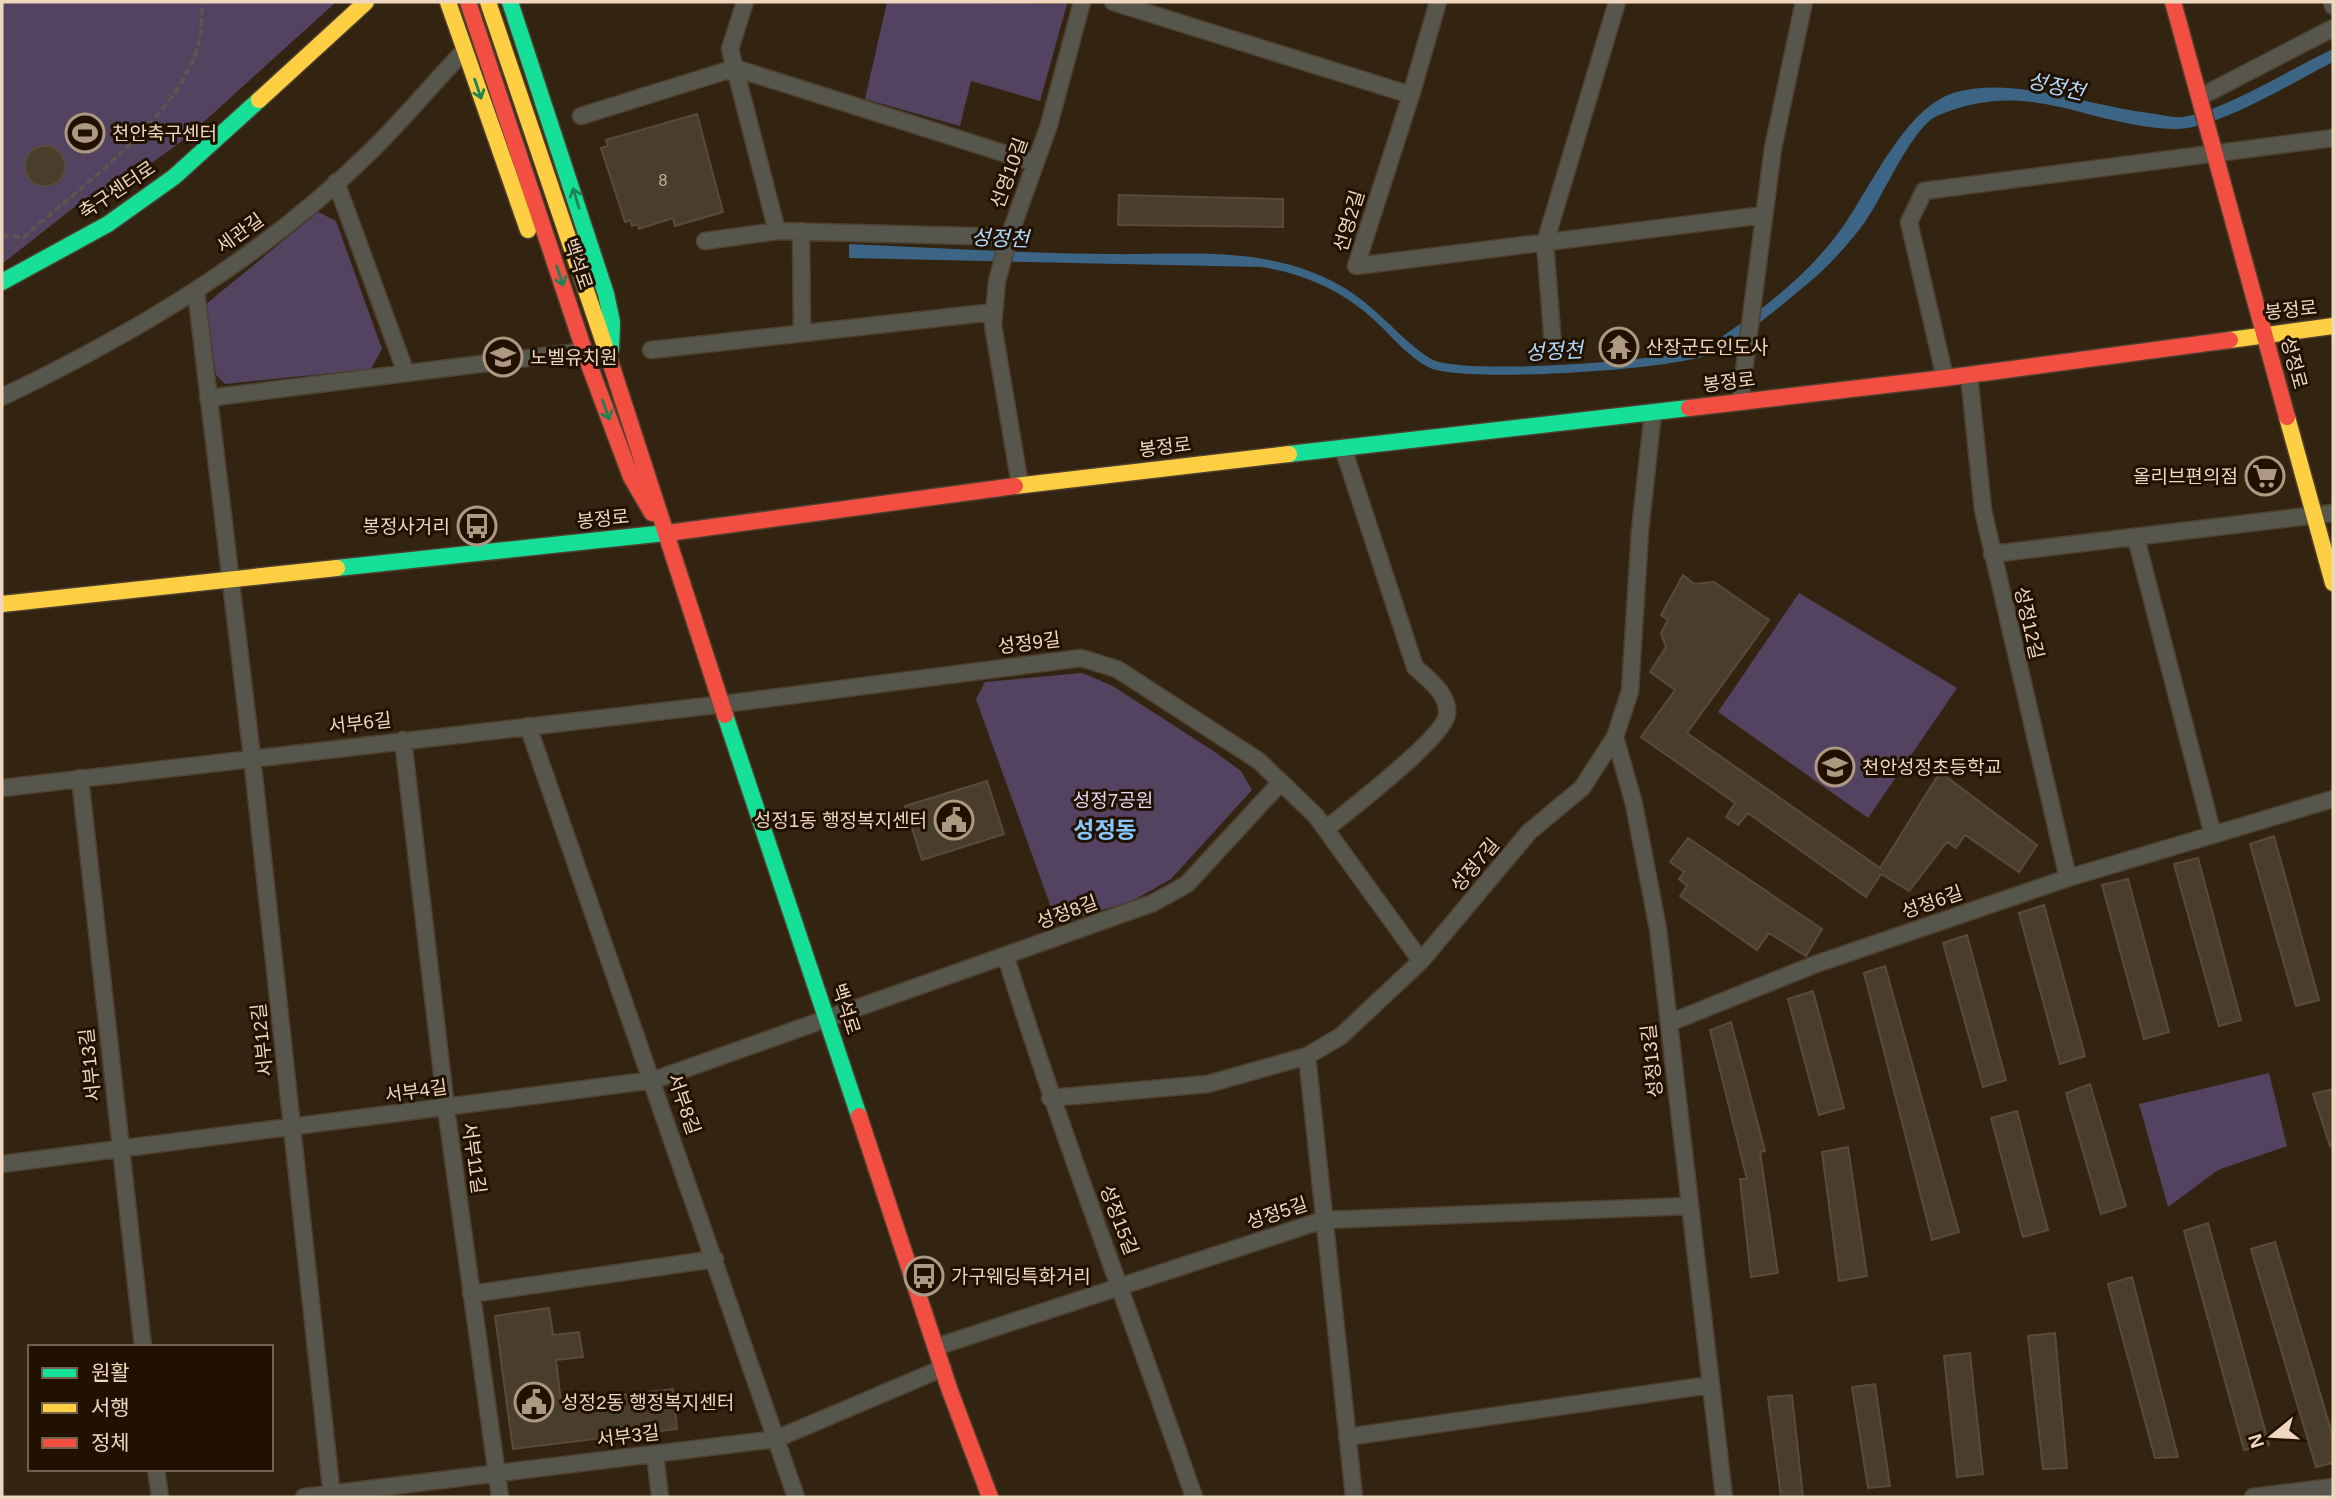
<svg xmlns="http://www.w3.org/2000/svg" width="2335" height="1499" viewBox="0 0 2335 1499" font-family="Arial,'Noto Sans KR',sans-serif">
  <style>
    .green { fill: #544360 }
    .water { fill: #3b6485 }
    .building { fill: #493e2c; stroke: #584c38; stroke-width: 2 }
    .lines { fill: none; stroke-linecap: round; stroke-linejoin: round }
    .street-casing { stroke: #4e402f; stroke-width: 19 }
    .fast-casing { stroke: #4e402f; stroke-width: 19 }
    .slow-casing { stroke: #4e402f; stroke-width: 19 }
    .jam-casing { stroke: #4e402f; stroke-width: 19 }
    .path { stroke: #5b574c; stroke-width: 3.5; stroke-dasharray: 7 3.5; stroke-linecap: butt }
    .street { stroke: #56564c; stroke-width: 16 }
    .fast { stroke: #16e098; stroke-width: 16 }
    .slow { stroke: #ffcf43; stroke-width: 16 }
    .jam { stroke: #f24e42; stroke-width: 16 }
    .oneway { stroke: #1b8354 }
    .labels { text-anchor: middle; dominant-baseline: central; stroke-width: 6; stroke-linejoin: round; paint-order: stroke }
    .number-label { font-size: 16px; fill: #c5b09a }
    .poi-label { font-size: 19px; fill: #eed6bf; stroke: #211101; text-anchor: start }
    .street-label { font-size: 19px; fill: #eed6bf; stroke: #211101 }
    .park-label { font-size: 19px; fill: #e4d6f5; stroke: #211101 }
    .water-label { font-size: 21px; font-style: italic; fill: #afd8fc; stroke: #211101 }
    .quarter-label { font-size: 23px; font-weight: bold; fill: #88c6fc; stroke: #211101 }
  </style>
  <rect width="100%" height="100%" fill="#332411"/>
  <path class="green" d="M2 2H336L186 138 116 189 92 201 86 198 2 264Z
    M887 2 1067 4 1040 101 971 81 960 126 865 99Z
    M318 212 336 221 382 349 371 369 225 384 216 375 205 305Z
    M1799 593 1957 688 1868 818 1718 712Z
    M1082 673 1111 685 1215 752 1241 771 1252 790 1171 879 1132 901 1057 924 976 699 985 682Z
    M2269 1073 2287 1146 2218 1170 2168 1207 2139 1104Z"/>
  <path class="water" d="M2333 49V62C2295 81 2215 131 2174 129 2084 126 2031 76 1937 116 1912 127 1883 197 1865 222 1847 246 1828 267 1806 285 1776 310 1745 337 1710 354 1675 370 1459 384 1428 367 1407 356 1390 334 1372 318 1341 290 1302 273 1261 267L849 258V244C935 248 1021 253 1106 254 1156 255 1215 250 1263 259 1301 265 1339 280 1368 305 1389 322 1408 345 1431 359 1461 376 1665 361 1702 348 1712 345 1721 337 1730 331 1773 302 1814 268 1844 225 1872 185 1905 109 1953 93 2012 75 2089 106 2149 113 2160 114 2172 118 2182 117 2225 111 2292 68 2333 49Z"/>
  <path class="building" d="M697 114 723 212 675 226 673 218 639 229 638 224 632 226 630 220 625 222 601 148 608 146 606 140Z
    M25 166a20 20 0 1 1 40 0a20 20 0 1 1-40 0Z
    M1119 195 1283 199V227L1118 225Z
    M1683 575 1694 584 1714 582 1769 620 1687 733 1880 868 1940 772 2037 845 2019 872 1965 835 1956 848 1947 842 1909 891 1881 874 1866 897 1748 813 1738 825 1726 817 1735 803 1641 737 1675 690 1650 672 1666 647 1661 633 1668 620 1661 615Z
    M987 781 1004 834 922 860 905 806Z
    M2274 836 2319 1000 2296 1006 2250 844Z
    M1688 838 1822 929 1806 956 1769 933 1757 950 1680 896 1687 886 1679 879 1684 872 1670 862Z
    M2198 858 2241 1020 2219 1026 2174 864Z
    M2128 879 2169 1032 2144 1039 2102 885Z
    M2044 905 2085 1056 2060 1064 2019 913Z
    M1967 935 2006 1080 1983 1087 1943 943Z
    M1885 966 1959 1232 1932 1240 1864 973Z
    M1813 991 1844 1108 1819 1115 1788 999Z
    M1731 1022 1765 1151 1760 1152 1778 1273 1751 1277 1740 1179H1747L1710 1030Z
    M2090 1084 2126 1206 2101 1214 2066 1093Z
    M2333 1089V1145L2330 1146 2313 1094Z
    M2017 1111 2048 1230 2023 1237 1991 1118Z
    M1848 1147 1867 1276 1839 1281 1822 1152Z
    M2208 1223 2269 1445 2244 1450 2184 1231Z
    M2275 1242 2333 1437V1463L2316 1467 2251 1249Z
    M2132 1277 2178 1457 2155 1458 2108 1284Z
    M549 1308 553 1335 579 1332 583 1357 556 1360 561 1402 673 1389 677 1429 513 1449 495 1316Z
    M2055 1333 2067 1468 2043 1469 2028 1336Z
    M1970 1353 1983 1474 1957 1477 1944 1356Z
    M1875 1384 1890 1486 1868 1488 1852 1387Z
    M1792 1395 1803 1497H1781L1768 1397Z"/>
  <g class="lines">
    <defs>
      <path id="street" d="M745 2 730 49 777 231
        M1113 2 1411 95 1356 266 1764 215
        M2332 2 2333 6
        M1411 95 1438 2
        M2200 97 2333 28
        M581 116 735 68 1035 163
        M336 182 406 373
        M801 231 802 331
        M705 241 777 231 1009 237
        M196 291 252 757 332 1497
        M1553 345 1545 243 1617 2
        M651 350 994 312
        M1969 375 1983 510 2068 878
        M1945 378 1909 222 1924 191 2333 138
        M2 397C136 333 265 256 371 151 404 119 433 83 465 50
        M208 398 576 352
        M1740 402 1773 148 1804 2
        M1020 485 993 325 997 281 1009 237 1049 125 1082 2
        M2136 538 2213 835
        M1992 554 2333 513
        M528 726 796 1497
        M1615 737 1634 804 1658 929 1724 1497
        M403 740 446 1108 500 1497
        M80 778 143 1347
        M2 788 724 704 1081 658 1117 669 1259 761 1316 816 1421 961
        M1326 829C1348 811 1445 737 1447 714 1449 694 1428 679 1415 667L1343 448
        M1006 957C1063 1139 1132 1317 1194 1497
        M1669 1023 1816 964 2068 878 2333 799
        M1307 1056 1354 1497
        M1050 1098 1208 1084 1307 1056 1341 1036 1421 961 1529 832 1582 788 1615 737 1630 691 1640 531 1653 412
        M2 1164 654 1080 1153 903 1187 884 1281 782
        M471 1294 715 1259
        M936 1347 1323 1220 1689 1206
        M1347 1437 1710 1385
        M655 1454 660 1497
        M156 1469 160 1497
        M304 1497 776 1439 943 1368
        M2253 1497 2333 1487"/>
      <path id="fast" d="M510 2 606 294 612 322 611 349
        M2 282 108 224 174 177 259 100
        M1289 454 1689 408
        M337 568 675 532
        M725 715 859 1116"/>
      <path id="slow" d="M448 2 528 230
        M488 2 610 361
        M259 100 366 2
        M2230 340 2333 326
        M2287 417 2333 583
        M1015 486 1289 454
        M2 604 337 568"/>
      <path id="jam" d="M468 2 588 362 631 477 652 513
        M2173 2 2287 417
        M610 361 725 715
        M1689 408 1945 378 2230 340
        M675 532 1015 486
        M859 1116 950 1391 990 1497"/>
    </defs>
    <use href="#street" class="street-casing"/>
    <use href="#fast" class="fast-casing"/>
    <use href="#slow" class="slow-casing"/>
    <use href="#jam" class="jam-casing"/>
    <path class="path" d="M2 236 24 237C80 187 168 125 195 55 202 37 202 20 202 2"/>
    <use href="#street" class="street"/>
    <use href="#fast" class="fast"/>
    <use href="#slow" class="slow"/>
    <use href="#jam" class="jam"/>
  </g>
  <defs><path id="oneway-shaft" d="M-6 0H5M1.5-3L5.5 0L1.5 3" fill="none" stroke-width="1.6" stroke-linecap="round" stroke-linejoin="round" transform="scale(1.75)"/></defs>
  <g class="oneway">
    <use href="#oneway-shaft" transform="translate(478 89) rotate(71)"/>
    <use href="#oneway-shaft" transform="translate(576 198) rotate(-107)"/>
    <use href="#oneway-shaft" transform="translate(560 276) rotate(71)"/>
    <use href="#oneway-shaft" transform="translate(606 410) rotate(70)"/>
  </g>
  <defs>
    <symbol id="stadium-ring" viewBox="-11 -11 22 22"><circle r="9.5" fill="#211101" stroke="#ad9882" stroke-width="1.5"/><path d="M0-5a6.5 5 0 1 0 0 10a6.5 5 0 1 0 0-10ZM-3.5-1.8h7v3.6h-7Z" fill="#ad9882"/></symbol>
    <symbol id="temple-ring" viewBox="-11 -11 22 22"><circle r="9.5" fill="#211101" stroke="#ad9882" stroke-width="1.5"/><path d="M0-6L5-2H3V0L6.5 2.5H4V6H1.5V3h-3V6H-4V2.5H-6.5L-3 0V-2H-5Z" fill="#ad9882"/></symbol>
    <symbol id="school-ring" viewBox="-11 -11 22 22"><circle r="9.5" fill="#211101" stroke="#ad9882" stroke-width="1.5"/><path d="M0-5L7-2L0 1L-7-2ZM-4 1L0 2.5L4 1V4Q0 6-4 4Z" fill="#ad9882"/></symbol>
    <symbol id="supermarket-ring" viewBox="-11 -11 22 22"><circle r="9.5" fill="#211101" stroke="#ad9882" stroke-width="1.5"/><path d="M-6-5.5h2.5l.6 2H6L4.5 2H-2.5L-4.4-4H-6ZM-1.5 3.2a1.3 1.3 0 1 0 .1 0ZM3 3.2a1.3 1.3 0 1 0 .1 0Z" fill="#ad9882"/></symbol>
    <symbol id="bus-ring" viewBox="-11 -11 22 22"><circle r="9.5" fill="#211101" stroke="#ad9882" stroke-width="1.5"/><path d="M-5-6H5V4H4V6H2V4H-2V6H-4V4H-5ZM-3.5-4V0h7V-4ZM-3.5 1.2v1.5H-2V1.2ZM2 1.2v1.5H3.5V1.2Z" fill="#ad9882"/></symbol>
    <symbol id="civic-ring" viewBox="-11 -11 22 22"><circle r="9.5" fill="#211101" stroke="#ad9882" stroke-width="1.5"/><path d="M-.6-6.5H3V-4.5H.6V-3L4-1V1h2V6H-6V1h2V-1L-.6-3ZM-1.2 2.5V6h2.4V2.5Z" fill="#ad9882"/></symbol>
  </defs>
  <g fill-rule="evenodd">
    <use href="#stadium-ring" x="63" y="111" width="44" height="44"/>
    <use href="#temple-ring" x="1597" y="325" width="44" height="44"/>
    <use href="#school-ring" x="481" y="335" width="44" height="44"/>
    <use href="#supermarket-ring" x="2243" y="454" width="44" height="44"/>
    <use href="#bus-ring" x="455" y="504" width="44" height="44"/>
    <use href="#school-ring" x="1813" y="745" width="44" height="44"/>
    <use href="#civic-ring" x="932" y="798" width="44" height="44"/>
    <use href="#bus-ring" x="902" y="1254" width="44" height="44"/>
    <use href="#civic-ring" x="512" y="1380" width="44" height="44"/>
  </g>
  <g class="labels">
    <g class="number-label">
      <text x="663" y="180">8</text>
    </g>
    <g class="poi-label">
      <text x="112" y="133">천안축구센터</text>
      <text x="1646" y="347">산장군도인도사</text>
      <text x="530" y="357">노벨유치원</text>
      <text x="2238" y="476" text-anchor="end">올리브편의점</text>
      <text x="450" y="526" text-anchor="end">봉정사거리</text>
      <text x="1862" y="767">천안성정초등학교</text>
      <text x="927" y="820" text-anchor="end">성정1동 행정복지센터</text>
      <text x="951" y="1276">가구웨딩특화거리</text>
      <text x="561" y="1402">성정2동 행정복지센터</text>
    </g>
    <g class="street-label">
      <text transform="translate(1009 173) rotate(-70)">선영10길</text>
      <text transform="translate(117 190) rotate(-34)">축구센터로</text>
      <text transform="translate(1349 221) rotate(-73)">선영2길</text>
      <text transform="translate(240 233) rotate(-36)">세관길</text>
      <text transform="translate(578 264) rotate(71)">백석로</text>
      <text transform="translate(2291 310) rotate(-6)">봉정로</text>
      <text transform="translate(2294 363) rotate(75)">성정로</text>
      <text transform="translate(1729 382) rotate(-7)">봉정로</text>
      <text transform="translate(1165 447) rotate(-7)">봉정로</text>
      <text transform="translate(603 519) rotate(-6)">봉정로</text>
      <text transform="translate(2029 623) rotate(77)">성정12길</text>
      <text transform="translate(1029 643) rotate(-7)">성정9길</text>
      <text transform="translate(360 723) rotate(-6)">서부6길</text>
      <text transform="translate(1475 865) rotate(-50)">성정7길</text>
      <text transform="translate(1932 902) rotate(-19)">성정6길</text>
      <text transform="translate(1067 912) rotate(-20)">성정8길</text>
      <text transform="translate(846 1009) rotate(72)">백석로</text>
      <text transform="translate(262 1040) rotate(-96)">서부12길</text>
      <text transform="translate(1652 1061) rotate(-96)">성정13길</text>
      <text transform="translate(90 1065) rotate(-96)">서부13길</text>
      <text transform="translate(416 1091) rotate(-8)">서부4길</text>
      <text transform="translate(684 1104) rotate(71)">서부8길</text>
      <text transform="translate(474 1158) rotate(82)">서부11길</text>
      <text transform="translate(1277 1213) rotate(-18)">성정5길</text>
      <text transform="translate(1119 1220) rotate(69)">성정15길</text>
      <text transform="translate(628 1436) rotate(-7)">서부3길</text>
    </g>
    <g class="park-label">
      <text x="1113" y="800">성정7공원</text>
    </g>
    <g class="water-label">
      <text transform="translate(2056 86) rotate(13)">성정천</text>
      <text transform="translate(1000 238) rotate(2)">성정천</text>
      <text transform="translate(1554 351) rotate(-3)">성정천</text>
    </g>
    <g class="quarter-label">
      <text x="1105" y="830">성정동</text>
    </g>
  </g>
  <rect width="2335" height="1499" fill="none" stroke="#eed6bf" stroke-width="7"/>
  <rect x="28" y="1345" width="245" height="126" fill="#211101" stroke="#73604d" stroke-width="2"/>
  <rect x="42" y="1368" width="35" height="10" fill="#16e098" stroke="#73604d" stroke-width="2"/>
  <text x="91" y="1380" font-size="21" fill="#eed6bf">원활</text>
  <rect x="42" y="1403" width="35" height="10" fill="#ffcf43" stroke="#73604d" stroke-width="2"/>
  <text x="91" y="1415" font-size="21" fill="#eed6bf">서행</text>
  <rect x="42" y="1438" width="35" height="10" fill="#f24e42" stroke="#73604d" stroke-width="2"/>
  <text x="91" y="1450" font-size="21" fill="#eed6bf">정체</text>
  <g transform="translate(2272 1436) rotate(252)" stroke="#211101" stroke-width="5" paint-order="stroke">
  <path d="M0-5L12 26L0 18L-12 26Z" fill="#eed6bf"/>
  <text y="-10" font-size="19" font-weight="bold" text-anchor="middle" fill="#eed6bf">N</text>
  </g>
</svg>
